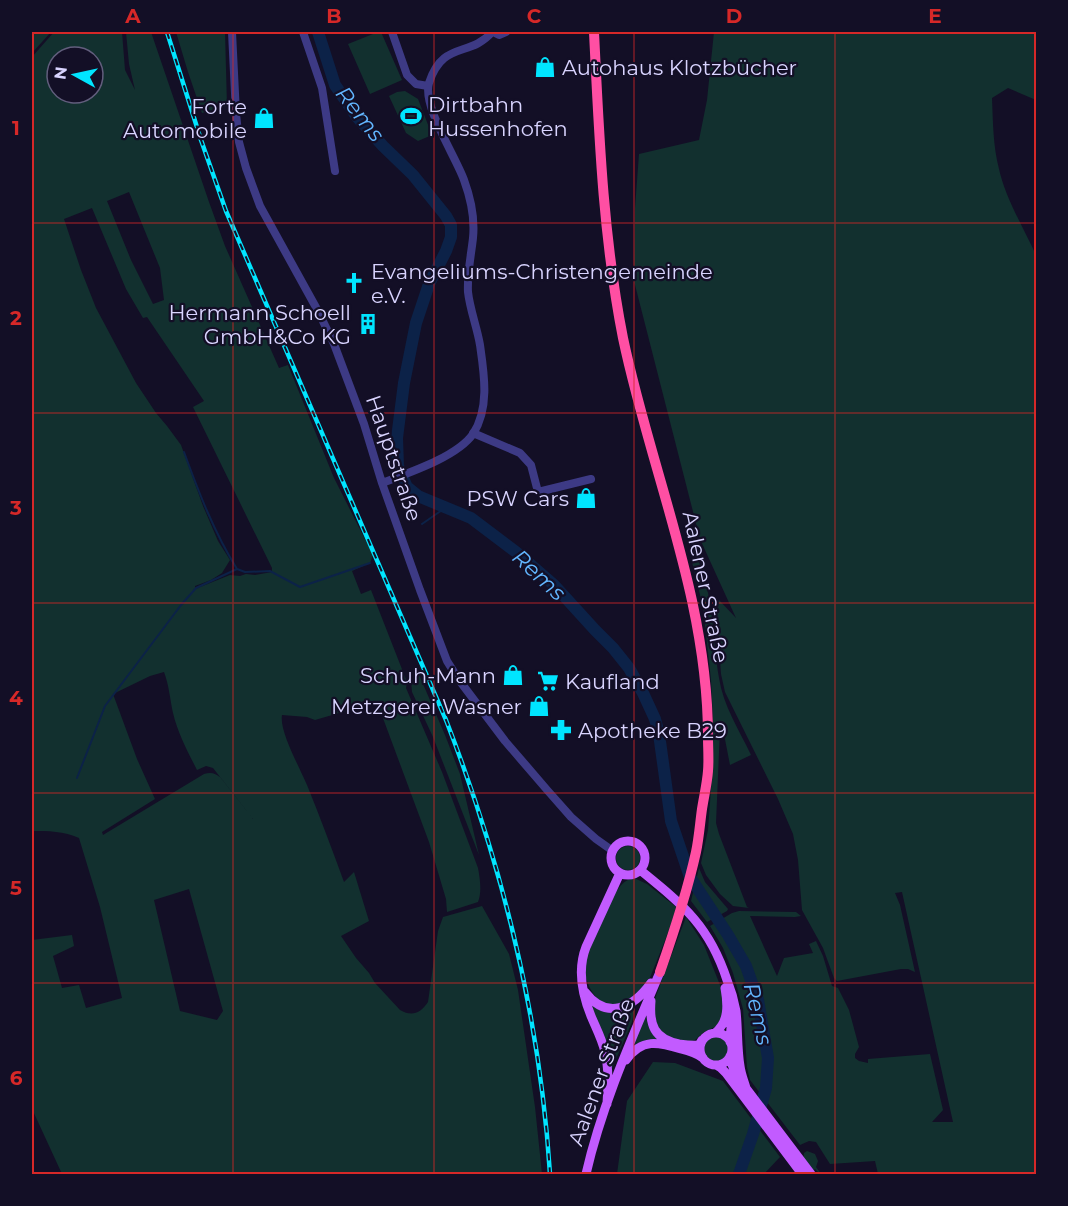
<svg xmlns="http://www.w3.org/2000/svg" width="1068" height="1206" viewBox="0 0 1068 1206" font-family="Montserrat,sans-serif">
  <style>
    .green { fill: #12302f; fill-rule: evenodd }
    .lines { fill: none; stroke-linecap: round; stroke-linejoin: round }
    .stream { stroke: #0c2248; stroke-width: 2 }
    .river { stroke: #0c2248; stroke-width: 12 }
    .minor { stroke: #3d3a85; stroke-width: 8 }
    .major { stroke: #c25bff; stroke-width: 9 }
    .highway { stroke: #ff4fa3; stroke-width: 10 }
    .rail-casing { stroke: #00e5ff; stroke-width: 4.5 }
    .rail { stroke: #130f26; stroke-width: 2; stroke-dasharray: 7; stroke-linecap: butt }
    .grid { fill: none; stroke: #d62828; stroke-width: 1.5; stroke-opacity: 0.55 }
    .labels { text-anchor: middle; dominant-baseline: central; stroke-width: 4.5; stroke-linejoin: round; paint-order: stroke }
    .poi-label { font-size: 21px; fill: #d9d4ff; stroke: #130f26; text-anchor: start }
    .street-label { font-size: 21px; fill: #d9d4ff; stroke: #130f26 }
    .water-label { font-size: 22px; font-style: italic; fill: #62b6ff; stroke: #130f26 }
    .neatline { fill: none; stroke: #d62828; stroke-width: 2 }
    .grid-label { font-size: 20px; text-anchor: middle; font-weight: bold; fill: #d62828 }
  </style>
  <rect width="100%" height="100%" fill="#130f26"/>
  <path class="green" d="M32 32H51L32 53Z
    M54 32H122L125 70 135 90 129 64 126 32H151L209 202 225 246 279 368 288 365 334 478 373 555 370 563 352 571 361 594 371 590 407 682 406 688 442 772 478 868C480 879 482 892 478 902L447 912 446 899 429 842 377 702 315 720 307 717 282 715C279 731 300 768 307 785 320 817 332 849 344 882L354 872 369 921 341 936 356 958 369 973 375 983 400 1010C412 1017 421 1013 428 1002L438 931 443 917 482 906 509 954 518 990 535 1107 542 1174H62L33 1111 32 1104V940L72 935 74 946 53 956 62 988 79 985 86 1008 122 998 100 907 79 838C64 831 48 831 32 831V57ZM57 57H93V93H57ZM129 192 160 268 164 300 153 304 131 260 107 201ZM92 208 126 289 143 318 147 317 204 401 193 407 272 568V572L255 575 246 574 240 576 230 575 195 589V586L211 580 222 573 230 560 218 541 203 506 181 445 167 426 156 413 136 383 96 308 81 270 64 219ZM164 672C169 685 170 699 173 713 178 734 188 752 197 770L206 766 213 768 253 819 221 778C215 773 211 772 204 774L103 835 102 832 155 799 137 759 113 694 150 676ZM189 889 223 1011 217 1020 180 1011 154 900Z
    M176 32H225L227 106 202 113 188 72Z
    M378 32H381L402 80 370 94 348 44Z
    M714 32H1036V100L1008 88 992 98C993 122 993 146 999 169 1005 197 1024 229 1036 255V1174H878L875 1161 830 1164 816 1142 809 1141 800 1145 750 1080 747 1067 743 1009 733 973 723 948 710 926 732 913 739 911 796 912 801 916 795 917 750 916 777 976 784 958 813 953 809 944 816 941 823 956 832 986 838 988 849 1010 859 1047 855 1054V1058L859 1061 868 1063V1059L930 1054 943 1110 932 1122H953L902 892 895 893 900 905 915 972 908 969H901L837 981 834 978 823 948 802 910 798 860 793 834 778 799 725 692 721 674 716 603 719 600 736 618 700 539 634 281 635 208 639 154 699 140 707 100Z
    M405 91 418 99 432 135 418 141 406 133 389 96 397 92Z
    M694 551C714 590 712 635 719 678 723 705 739 730 751 755L730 765 723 729H720L716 823 719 834 747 907 749 908 733 906 720 894 706 875 701 863 708 830 712 775 713 718 711 680 703 607 692 562Z
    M417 670 445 735 460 774 479 855 433 737 412 692 411 681Z
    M616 858a12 12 0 1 1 24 0a12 12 0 1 1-24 0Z
    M699 868 705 882 728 909 727 911 707 922 691 901Z
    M634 878 647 884 676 907C671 927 663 945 656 963 652 972 649 982 644 988 641 992 636 994 633 996 629 999 625 1002 621 1004 600 1012 584 985 585 967 587 948 599 929 606 912 613 898 618 881 634 878Z
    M686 917 704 945 724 995 723 1015 717 1026 704 1032 695 1040 687 1043 665 1036 658 1029 655 1021 654 1001Z
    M588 1000 597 1006 636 1003 632 1022 610 1073Z
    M645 1013 648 1025 659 1039 634 1047 635 1038Z
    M704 1049a12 12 0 1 1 24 0a12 12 0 1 1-24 0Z
    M653 1062 675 1063 723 1081 780 1157 764 1174H617L627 1101Z
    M807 1151 815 1154 818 1161 816 1167 821 1174H820L815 1169 814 1170C806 1166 803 1162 804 1153Z"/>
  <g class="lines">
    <path class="stream" d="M184 452C199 493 214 532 237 569
      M422 524 445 508
      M77 778 105 706 181 605 196 588 237 569 245 572 270 571 300 587 370 563"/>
    <path class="river" d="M318 32 335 85 357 117 383 146 413 175 446 216 451 225V237L446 251 429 284 416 323 404 383 397 438 398 466 407 487 418 496 471 518 516 552 554 585 595 630 613 648 629 668 643 693 655 719 659 734 671 821 690 877 728 935 746 966 758 1000 768 1058 766 1088 753 1134 739 1174"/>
    <path class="minor" d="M232 32 236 114 239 142 246 168 260 206 318 311 334 344 364 424 382 483 420 590 447 661 459 680 505 741 548 791 571 817 596 839 613 851
      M303 32 322 88 335 171
      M392 32 407 75 416 84 428 86
      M493 32 499 35 506 32
      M473 433 520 453 531 465 538 492 591 479
      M382 483C408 473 457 457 473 434 490 408 484 373 480 345 477 327 470 310 468 292 467 274 471 256 473 238 475 218 471 199 464 180 456 157 422 106 429 83 443 40 470 58 492 32"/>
    <path class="major" d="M611 858a17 17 0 1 1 34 0a17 17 0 1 1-34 0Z
      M640 870C683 905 709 925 727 980 731 990 734 1000 736 1011 738 1029 737 1048 740 1066 741 1074 744 1081 746 1088
      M585 992C607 1021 633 1008 651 983
      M651 1001C649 1025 654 1039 679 1044 686 1045 692 1046 699 1045L702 1040
      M715 1033C729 1022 728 1005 725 988
      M700 1049a16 16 0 1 1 32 0a16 16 0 1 1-32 0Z
      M730 1042 732 1013
      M730 1056 731 1062 736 1075 811 1174
      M626 1060C642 1038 658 1042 681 1049 689 1051 696 1053 703 1058
      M716 1065 721 1068 726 1073 802 1174
      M607 1104C608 1086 609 1069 605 1052 602 1039 596 1028 591 1016 582 994 577 970 586 947L620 873
      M586 1174C602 1104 632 1038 660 972"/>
    <path class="highway" d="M594 32C599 134 603 237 623 338 651 472 708 598 708 737 708 748 709 760 708 771 707 784 704 796 702 809 700 823 699 838 696 852 687 893 674 932 660 972"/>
    <defs>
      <path id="rail" d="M167 32 201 140 226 211 446 720C503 867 540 1017 550 1174"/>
    </defs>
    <use href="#rail" class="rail-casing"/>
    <use href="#rail" class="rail"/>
  </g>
  <path class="grid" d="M233 32V1174M434 32V1174M634 32V1174M835 32V1174M32 223H1036M32 413H1036M32 603H1036M32 793H1036M32 983H1036"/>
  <defs>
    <symbol id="shop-bare" viewBox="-9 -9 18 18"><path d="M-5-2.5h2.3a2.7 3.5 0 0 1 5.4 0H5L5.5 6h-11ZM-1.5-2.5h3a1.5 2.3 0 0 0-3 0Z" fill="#00e5ff" stroke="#130f26" stroke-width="2.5" paint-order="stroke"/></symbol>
    <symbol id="stadium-bare" viewBox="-9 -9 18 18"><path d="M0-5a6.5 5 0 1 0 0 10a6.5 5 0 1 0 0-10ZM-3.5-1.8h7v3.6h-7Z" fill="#00e5ff" stroke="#130f26" stroke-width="2.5" paint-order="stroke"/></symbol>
    <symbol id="church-bare" viewBox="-9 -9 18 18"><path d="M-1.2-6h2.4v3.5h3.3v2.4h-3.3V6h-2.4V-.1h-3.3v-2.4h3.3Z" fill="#00e5ff" stroke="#130f26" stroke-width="2.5" paint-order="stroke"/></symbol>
    <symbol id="building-bare" viewBox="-9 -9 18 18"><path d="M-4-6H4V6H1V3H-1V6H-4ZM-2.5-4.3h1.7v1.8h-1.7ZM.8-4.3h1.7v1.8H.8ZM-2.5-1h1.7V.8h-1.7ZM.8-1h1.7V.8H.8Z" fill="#00e5ff" stroke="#130f26" stroke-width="2.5" paint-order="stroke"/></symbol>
    <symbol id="supermarket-bare" viewBox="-9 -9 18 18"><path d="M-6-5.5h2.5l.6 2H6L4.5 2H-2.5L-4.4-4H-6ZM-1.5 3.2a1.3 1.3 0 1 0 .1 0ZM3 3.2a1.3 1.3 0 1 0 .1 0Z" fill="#00e5ff" stroke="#130f26" stroke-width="2.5" paint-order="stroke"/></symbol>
    <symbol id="pharmacy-bare" viewBox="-9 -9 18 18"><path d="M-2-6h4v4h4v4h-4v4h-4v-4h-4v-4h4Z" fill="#00e5ff" stroke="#130f26" stroke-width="2.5" paint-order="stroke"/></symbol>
  </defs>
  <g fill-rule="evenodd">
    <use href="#shop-bare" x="530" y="52" width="30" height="30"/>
    <use href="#stadium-bare" x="396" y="101" width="30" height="30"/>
    <use href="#shop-bare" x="249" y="103" width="30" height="30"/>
    <use href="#church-bare" x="339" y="268" width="30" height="30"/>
    <use href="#building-bare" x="353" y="309" width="30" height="30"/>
    <use href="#shop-bare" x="571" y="483" width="30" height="30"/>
    <use href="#shop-bare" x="498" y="660" width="30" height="30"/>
    <use href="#supermarket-bare" x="533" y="666" width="30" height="30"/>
    <use href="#shop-bare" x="524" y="691" width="30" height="30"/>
    <use href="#pharmacy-bare" x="546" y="715" width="30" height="30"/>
  </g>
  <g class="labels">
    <g class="poi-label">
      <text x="562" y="67">Autohaus Klotzbücher</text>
      <text x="428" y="104">Dirtbahn<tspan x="428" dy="24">Hussenhofen</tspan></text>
      <text x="247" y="106" text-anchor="end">Forte<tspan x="247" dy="24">Automobile</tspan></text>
      <text x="371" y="271">Evangeliums-Christengemeinde<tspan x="371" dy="24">e.V.</tspan></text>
      <text x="351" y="312" text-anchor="end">Hermann Schoell<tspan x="351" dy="24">GmbH&amp;Co KG</tspan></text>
      <text x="569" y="498" text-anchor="end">PSW Cars</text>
      <text x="496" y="675" text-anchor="end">Schuh-Mann</text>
      <text x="565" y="681">Kaufland</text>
      <text x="522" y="706" text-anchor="end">Metzgerei Wasner</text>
      <text x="578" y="730">Apotheke B29</text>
    </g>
    <g class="street-label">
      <text transform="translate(394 458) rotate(71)">Hauptstraße</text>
      <text transform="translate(706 587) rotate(78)">Aalener Straße</text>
      <text transform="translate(601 1072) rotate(-70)">Aalener Straße</text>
    </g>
    <g class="water-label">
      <text transform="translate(360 114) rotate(52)">Rems</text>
      <text transform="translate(539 575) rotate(43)">Rems</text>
      <text transform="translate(758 1014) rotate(77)">Rems</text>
    </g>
  </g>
  <rect width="1068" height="1206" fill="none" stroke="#130f26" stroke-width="66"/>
  <g transform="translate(75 75) rotate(278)"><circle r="28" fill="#130f26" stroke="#625e7d" stroke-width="1.5"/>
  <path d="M0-4.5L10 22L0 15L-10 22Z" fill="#00e5ff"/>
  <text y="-9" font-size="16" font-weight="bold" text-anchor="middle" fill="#d9d4ff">N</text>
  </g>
  <rect x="33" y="33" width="1002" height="1140" class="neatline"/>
  <g class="grid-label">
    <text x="133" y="23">A</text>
    <text x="334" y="23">B</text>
    <text x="534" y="23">C</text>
    <text x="734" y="23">D</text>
    <text x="935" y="23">E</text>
    <text x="16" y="135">1</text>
    <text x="16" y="325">2</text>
    <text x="16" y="515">3</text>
    <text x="16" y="705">4</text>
    <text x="16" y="895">5</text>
    <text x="16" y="1085">6</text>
  </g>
</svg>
